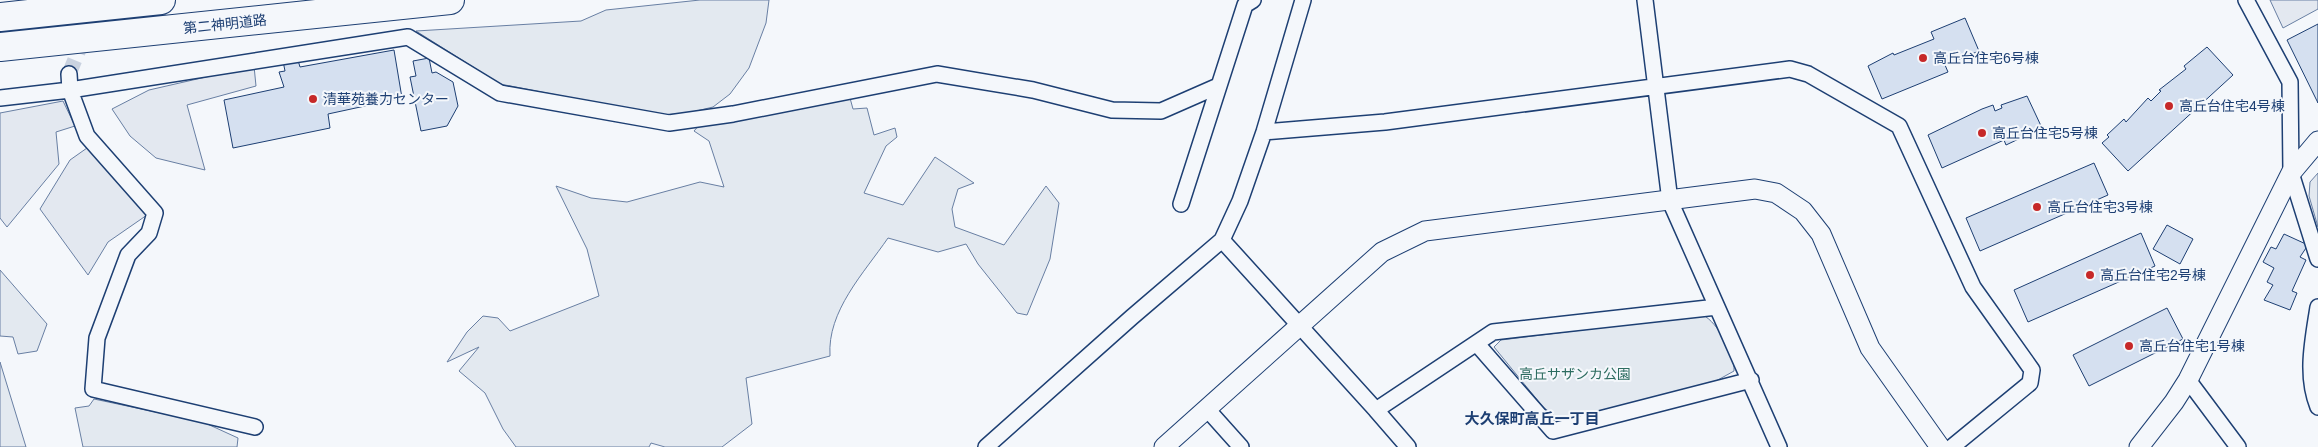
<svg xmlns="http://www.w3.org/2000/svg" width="2318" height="447" viewBox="0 0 2318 447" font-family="Helvetica,'Noto Sans JP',sans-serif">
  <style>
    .green { fill: #e3e9f0; stroke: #687fa3 }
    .parking { fill: #e3e8f0; stroke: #687fa3 }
    .building { fill: #d5e0f0; stroke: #1d3f73 }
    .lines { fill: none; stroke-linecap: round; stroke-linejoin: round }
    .minor-tunnel { stroke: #c9d2e0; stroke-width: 15; stroke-dasharray: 15 8; stroke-linecap: butt }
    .minor-casing { stroke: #1d3f73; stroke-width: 18 }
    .tertiary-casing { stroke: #1d3f73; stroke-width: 21 }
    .motorway-casing { stroke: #1d3f73; stroke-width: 30 }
    .minor { stroke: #f4f7fb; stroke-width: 15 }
    .tertiary { stroke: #f4f7fb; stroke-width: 19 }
    .motorway { stroke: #f4f7fb; stroke-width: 28 }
    .poi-dot { fill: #c62828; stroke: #f4f7fb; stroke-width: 2 }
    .labels { text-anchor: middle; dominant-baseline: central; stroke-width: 4; stroke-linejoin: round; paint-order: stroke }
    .street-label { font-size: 14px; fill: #1d3f73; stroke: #f4f7fb }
    .poi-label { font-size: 14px; fill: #1d3f73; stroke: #f4f7fb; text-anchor: start }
    .park-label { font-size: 14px; fill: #2c6c60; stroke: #f4f7fb }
    .neighbourhood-label { font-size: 15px; font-weight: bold; fill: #1d3f73; stroke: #f4f7fb }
  </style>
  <rect width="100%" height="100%" fill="#f4f7fb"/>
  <path class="green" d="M700 0H769L766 23 749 68 730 94 713 107 688 113 663 115 634 113 603 104 500 84 416 31 581 21 606 10Z
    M850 98 853 109 867 108 874 135 895 128 897 137 886 146 864 193 903 205 935 157 974 183 958 189 952 209 955 227 1004 245 1046 186 1059 203 1050 259 1027 315 1017 313 978 264 966 244 938 252 888 238C864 273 827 311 830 356L746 378 752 424 722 447H665L651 443 649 447H516L503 429 485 393 459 371 479 347 447 362 467 332 483 316 498 318 510 331 599 296 587 249 556 186 591 198 627 202 700 182 724 187 709 141 694 131 701 123Z
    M2318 173V227L2309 196 2310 182Z
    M0 270 47 324 37 351 18 354 13 337 0 336Z
    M1703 315C1718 323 1735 354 1734 371L1716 381 1571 419 1555 416 1543 407 1494 347 1501 340Z
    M0 362 26 447H0Z
    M94 399 203 422 238 438 237 447H83L75 408 89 406Z"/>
  <path class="parking" d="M2270 0H2318V9L2283 28Z
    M254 66 256 86 187 105 205 170 156 158 130 136 112 109 149 90Z
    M63 101 75 126 56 132 59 164 7 227 0 218V113Z
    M87 148 147 215 108 242 88 275 40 209 70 160Z"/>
  <path class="building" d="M1965 18 1979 51 1945 65 1948 72 1882 99 1868 66 1893 53 1894 55 1934 39 1931 32Z
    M2318 24V103L2287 40Z
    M2207 47 2233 75 2128 171 2102 143 2109 137 2107 135 2124 119 2126 122 2148 98 2151 101 2161 91 2159 90 2186 69 2184 66Z
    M394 50 402 98 328 114 330 128 233 148 224 100 284 87 279 72 285 71 283 61 297 57 300 67Z
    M429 58 432 73 436 72 453 82 458 106 447 126 421 131 410 77 416 76 413 61Z
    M2027 96 2042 128 2006 145 2004 140 1942 168 1928 135 1982 109 1993 105 1995 111 2002 108 2001 105Z
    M2094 163 2108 195 1980 251 1966 218Z
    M2167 225 2193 239 2180 264 2153 249Z
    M2141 233 2155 266 2028 322 2014 290Z
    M2284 234 2308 245 2300 257 2306 260 2292 291 2297 293 2290 310 2264 300 2273 285 2267 282 2274 268 2263 262 2271 247 2276 249Z
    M2167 308 2183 339 2089 386 2073 355Z"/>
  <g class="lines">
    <path class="minor-tunnel" d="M69 74 98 4"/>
    <defs>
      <path id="minor" d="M1645 0 1670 201 1717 307
        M2246 0 2290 82 2291 173 2318 259
        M69 74 70 90 87 136 155 213 149 233 128 255 97 338 93 389 255 427
        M0 98 70 90 408 37 500 93 669 123 733 114 937 74 1033 90 1112 110 1161 111 1218 86
        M1264 132 1385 122 1790 69 1808 74 1899 126 1973 287 2032 370 2030 383 1952 447
        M1181 204 1245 5 1253 0
        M1222 240 1376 410
        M2318 307C2313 340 2305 375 2318 407
        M1477 344 1553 431 1751 380
        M2188 380 2238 447
        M1207 409 1241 447
        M986 447 1132 317 1222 240 1240 201 1264 132 1303 0
        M1408 447 1376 410 1493 332 1717 307 1779 447"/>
      <path id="tertiary" d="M1164 447 1382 252 1425 231 1755 189 1776 193 1803 211 1821 234 1870 348 1940 447
        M2139 447 2174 402 2188 380 2291 173 2318 141"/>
      <path id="motorway" d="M0 17 161 0
        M0 47 450 0"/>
    </defs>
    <use href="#minor" class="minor-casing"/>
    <use href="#tertiary" class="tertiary-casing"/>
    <use href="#motorway" class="motorway-casing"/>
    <use href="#minor" class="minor"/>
    <use href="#tertiary" class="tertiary"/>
    <use href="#motorway" class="motorway"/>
  </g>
  <g class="poi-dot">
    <circle cx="1923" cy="58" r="5"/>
    <circle cx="313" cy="99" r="5"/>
    <circle cx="2169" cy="106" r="5"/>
    <circle cx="1982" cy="133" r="5"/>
    <circle cx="2037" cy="207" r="5"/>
    <circle cx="2090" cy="275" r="5"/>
    <circle cx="2129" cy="346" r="5"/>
  </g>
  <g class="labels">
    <g class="street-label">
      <text transform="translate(225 24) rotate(-6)">第二神明道路</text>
    </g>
    <g class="poi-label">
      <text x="1933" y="58">高丘台住宅6号棟</text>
      <text x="323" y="99">清華苑養力センター</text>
      <text x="2179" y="106">高丘台住宅4号棟</text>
      <text x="1992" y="133">高丘台住宅5号棟</text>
      <text x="2047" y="207">高丘台住宅3号棟</text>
      <text x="2100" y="275">高丘台住宅2号棟</text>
      <text x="2139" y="346">高丘台住宅1号棟</text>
    </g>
    <g class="park-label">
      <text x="1575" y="374">高丘サザンカ公園</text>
    </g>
    <g class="neighbourhood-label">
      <text x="1532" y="418">大久保町高丘一丁目</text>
    </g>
  </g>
</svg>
